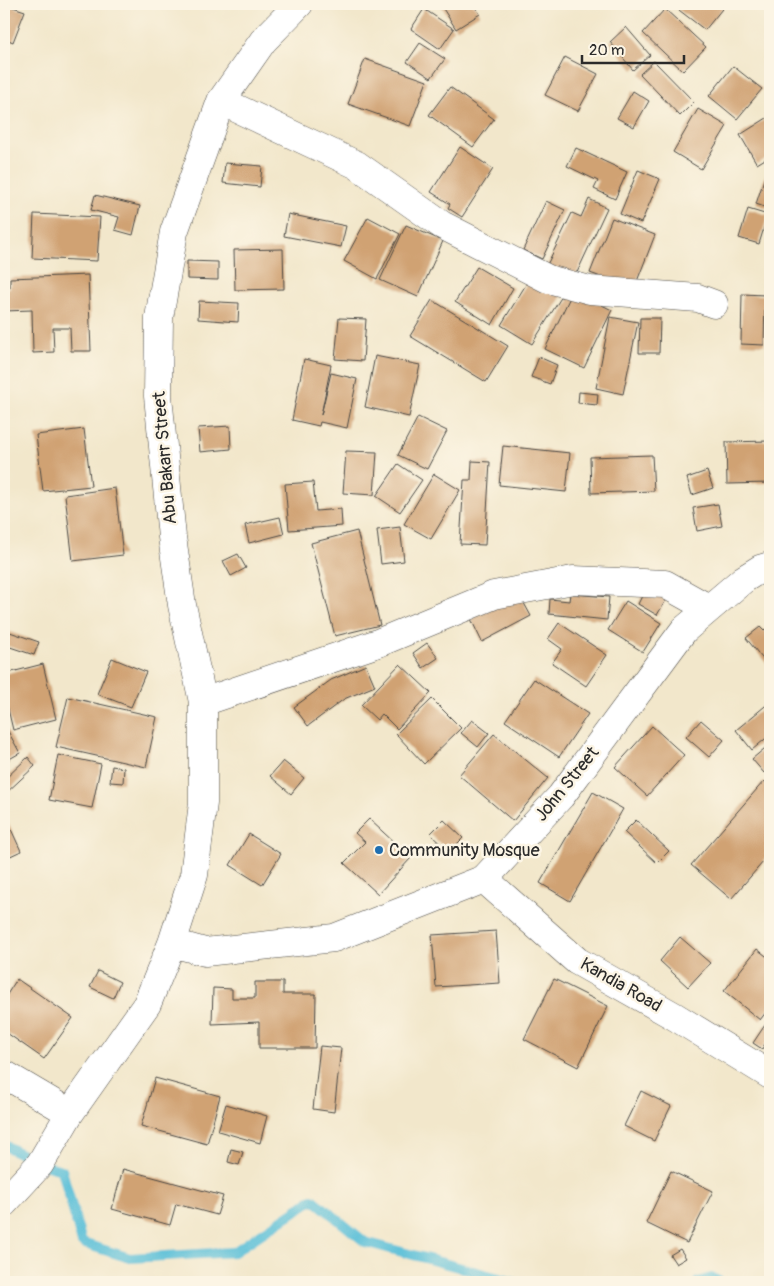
<svg xmlns="http://www.w3.org/2000/svg" width="774" height="1286" viewBox="0 0 774 1286" font-family="Pangolin,sans-serif">
  <style>
    .lines { fill: none; stroke-linecap: round; stroke-linejoin: round }
    .stream { stroke: #5abfd8; stroke-width: 10 }
    .building { fill: #d0a273 }
    .minor-casing { stroke: #494743; stroke-width: 29 }
    .minor { stroke: #fff; stroke-width: 28 }
    .poi-dot { fill: #1f6fb2; stroke: #fcf5e5; stroke-width: 2 }
    .labels { text-anchor: middle; dominant-baseline: central; stroke-width: 5; stroke-linejoin: round; paint-order: stroke }
    .street-label { font-size: 18px; fill: #2b2b2b; stroke: #fcf5e5 }
    .poi-label { font-size: 18px; fill: #2b2b2b; stroke: #fcf5e5; text-anchor: start }
  </style>
  <rect width="100%" height="100%" fill="#fcf5e5"/>
  <filter id="ink" filterUnits="userSpaceOnUse"><feTurbulence type="fractalNoise" baseFrequency=".02" numOctaves="2"/><feDisplacementMap in="SourceGraphic" scale="10" xChannelSelector="R" yChannelSelector="G"/><feConvolveMatrix kernelMatrix="1 2 1 2 8 2 1 2 1" color-interpolation-filters="sRGB"/></filter>
  <filter id="wash" filterUnits="userSpaceOnUse"><feTurbulence type="fractalNoise" baseFrequency=".0096" numOctaves="4" result="noise"/><feDisplacementMap in="SourceGraphic" scale="20" xChannelSelector="R" yChannelSelector="G"/><feGaussianBlur stdDeviation="1.12" result="paint"/><feColorMatrix in="noise" values="0 0 0 0 0 0 0 0 0 0 0 0 0 0 0 0 0 1.4 0 .05"/><feComposite in="paint" operator="in"/></filter>
  <g filter="url(#wash)">
    <rect width="100%" height="100%" fill="#f2e7cb"/>
    <g class="lines">
      <path class="stream" d="M4 1145 40 1164 62 1170 82 1243 130 1258 234 1252 313 1199 365 1242 514 1282
        M698 1282 712 1278 721 1282"/>
    </g>
    <g id="blocks">
      <path class="building" d="M4 4 25 11 13 42 4 38Z
        M440 4H473L480 14 456 29Z
        M671 4H726L705 30Z
        M424 9 454 29 440 49 411 29Z
        M665 9 706 47 683 71 643 33Z
        M626 27 650 55 633 70 610 42Z
        M420 43 445 59 431 78 407 62Z
        M565 57 598 74 578 111 545 95Z
        M365 59 427 81 410 126 348 104Z
        M654 61 694 102 680 116 640 74Z
        M733 66 762 89 737 119 709 96Z
        M450 87 494 119 473 147 429 115Z
        M633 91 649 101 634 127 617 118Z
        M698 109 727 126 701 169 673 152Z
        M770 116V156L757 164 740 135Z
        M460 147 493 169 462 217 448 208 450 204 431 192Z
        M576 148 627 172 615 199 594 189 598 181 567 166Z
        M225 163 262 166 260 187 223 183Z
        M768 167H770V209L756 204Z
        M638 170 660 179 641 223 620 214Z
        M95 195 140 206 133 235 115 230 119 217 91 210Z
        M589 199 607 208 574 279 546 267 572 213 581 217Z
        M546 201 565 210 542 259 523 250Z
        M748 209 768 215 759 244 739 238Z
        M34 214 100 217 97 261 32 258Z
        M288 214 346 226 341 247 284 236Z
        M368 217 400 234 377 279 344 261Z
        M612 218 655 235 634 289 590 273Z
        M406 225 443 241 418 297 380 280Z
        M283 249 284 289 235 290 234 250Z
        M187 261 218 262V280L187 279Z
        M477 267 513 288 492 325 455 302Z
        M88 275 91 351H71L70 328H53L54 352 33 353 32 310 4 311V288H10V278Z
        M530 278 562 296 532 344 501 325Z
        M573 291 612 310 584 368 545 349Z
        M742 294 765 295 764 345 741 344Z
        M432 300 508 346 486 382 410 336Z
        M199 301 239 303 238 322 198 319Z
        M610 317 638 322 623 394 596 388Z
        M339 318 366 319 363 361 335 359Z
        M640 318H660L659 353H639Z
        M375 356 420 365 409 417 365 407Z
        M539 357 557 365 550 384 531 377Z
        M304 359 331 365 321 415 331 373 357 379 347 428 320 422 319 426 292 420Z
        M579 392 598 394 597 405 578 403Z
        M418 417 447 431 427 469 398 455Z
        M230 426 231 449 200 452 198 428Z
        M84 429 91 486 43 491 36 435Z
        M770 441V483L727 484 726 442Z
        M503 446 570 453 566 492 499 485Z
        M346 451 377 452 374 495 343 493Z
        M652 455 654 491 591 493 590 457Z
        M472 461 490 462 485 545 460 544 464 480H471Z
        M398 464 422 480 400 512 376 496Z
        M707 471 713 488 692 495 687 478Z
        M434 474 460 490 431 539 404 524Z
        M313 482 316 511 341 509 342 526 289 530 285 484Z
        M115 488 123 555 73 561 65 495Z
        M718 504 722 526 697 531 693 508Z
        M280 517 284 534 249 543 245 525Z
        M400 527 404 561 381 564 377 530Z
        M357 531 380 625 335 636 311 543Z
        M238 554 246 568 231 576 223 561Z
        M646 588 666 600 657 615 638 604Z
        M519 594 531 616 482 642 471 619Z
        M570 594 609 597 607 620 549 614 550 599 569 601Z
        M626 601 661 623 643 652 608 630Z
        M559 623 607 655 586 686 552 663 562 649 548 639Z
        M770 625V668L746 638 760 627 764 631Z
        M4 630 39 642 34 655 4 645Z
        M427 643 438 658 423 668 413 653Z
        M112 658 146 672 131 707 97 694Z
        M43 664 56 719 13 730 4 692V674Z
        M400 664 431 693 397 729 382 714 377 720 361 705Z
        M366 665 375 686 344 699 308 726 294 707 331 680Z
        M534 679 588 714 559 757 505 721Z
        M68 697 157 717 146 767 56 747Z
        M432 699 461 728 424 764 396 734Z
        M770 702V735L752 750 736 730Z
        M472 720 489 733 478 747 461 733Z
        M701 720 724 740 709 757 686 737Z
        M4 724 20 753 4 762Z
        M652 726 684 755 647 796 615 767Z
        M494 734 548 778 513 821 459 775Z
        M770 744V768L764 773 752 759Z
        M58 755 101 764 92 808 49 800Z
        M28 757 35 766 5 794 4 780Z
        M283 761 304 778 291 794 270 776Z
        M112 766 124 768 123 783 110 782Z
        M764 781 770 787V854L731 899 691 865Z
        M593 792 623 809 570 901 540 883Z
        M4 814 21 851 4 859Z
        M369 819 411 858 378 894 344 863 365 842 355 833Z
        M444 820 463 838 449 852 430 834Z
        M636 820 669 851 657 863 624 832Z
        M249 834 281 854 262 885 230 865Z
        M496 931 500 983 436 987 432 935Z
        M680 937 710 963 688 987 660 961Z
        M757 949 770 959V1007L760 1020 724 991Z
        M98 971 120 982 113 998 90 987Z
        M17 979 73 1018 44 1059 4 1031V999Z
        M554 979 608 1006 578 1067 524 1039Z
        M255 982H283V994H316L315 1048H259V1022L212 1024 213 988 232 989V998H255Z
        M765 1025 770 1028V1048L765 1044 762 1049 753 1043Z
        M320 1046 341 1048 334 1112 313 1109Z
        M155 1078 220 1096 207 1144 141 1126Z
        M641 1091 671 1106 654 1141 624 1126Z
        M226 1104 267 1116 260 1143 218 1131Z
        M231 1149 243 1152 239 1165 228 1162Z
        M123 1169 223 1196 217 1215 176 1204 170 1225 112 1209Z
        M671 1171 713 1191 687 1243 646 1223Z
        M680 1249 686 1258 676 1264 670 1255Z"/>
    </g>
  </g>
  <g filter="url(#ink)">
    <use href="#blocks" fill-opacity="0" stroke="#494743" stroke-width="1"/>
    <g class="lines">
      <defs>
        <path id="minor" d="M221 101 357 165 442 225 548 279 590 290 698 298 714 304
          M203 702 378 643 494 595 573 580 665 584 708 608
          M484 879 577 961 674 1016 770 1075
          M172 943 205 952 334 938 484 879 561 796 684 630 744 579 760 569 770 566
          M4 1074 70 1113
          M4 1203 40 1164 70 1113 147 1004 172 943 194 875 203 803V702L182 605 172 537 158 396 159 318 174 232 221 101 263 41 299 4"/>
      </defs>
      <use href="#minor" class="minor-casing"/>
      <use href="#minor" class="minor"/>
    </g>
  </g>
  <circle class="poi-dot" cx="379" cy="850" r="5"/>
  <g class="labels">
    <g class="street-label">
      <text transform="translate(165 458) rotate(-95)">Abu Bakarr Street</text>
      <text transform="translate(567 784) rotate(-51)">John Street</text>
      <text transform="translate(621 985) rotate(30)">Kandia Road</text>
    </g>
    <g class="poi-label">
      <text x="389" y="850">Community Mosque</text>
    </g>
  </g>
  <rect width="774" height="1286" fill="none" stroke="#fcf5e5" stroke-width="20"/>
  <path d="M582 55v8h102v-8" fill="none" stroke="#2b2b2b" stroke-width="2.5"/>
  <text x="589" y="55" font-size="15" fill="#2b2b2b" stroke="#fcf5e5" stroke-width="4" paint-order="stroke">20 m</text>
</svg>
